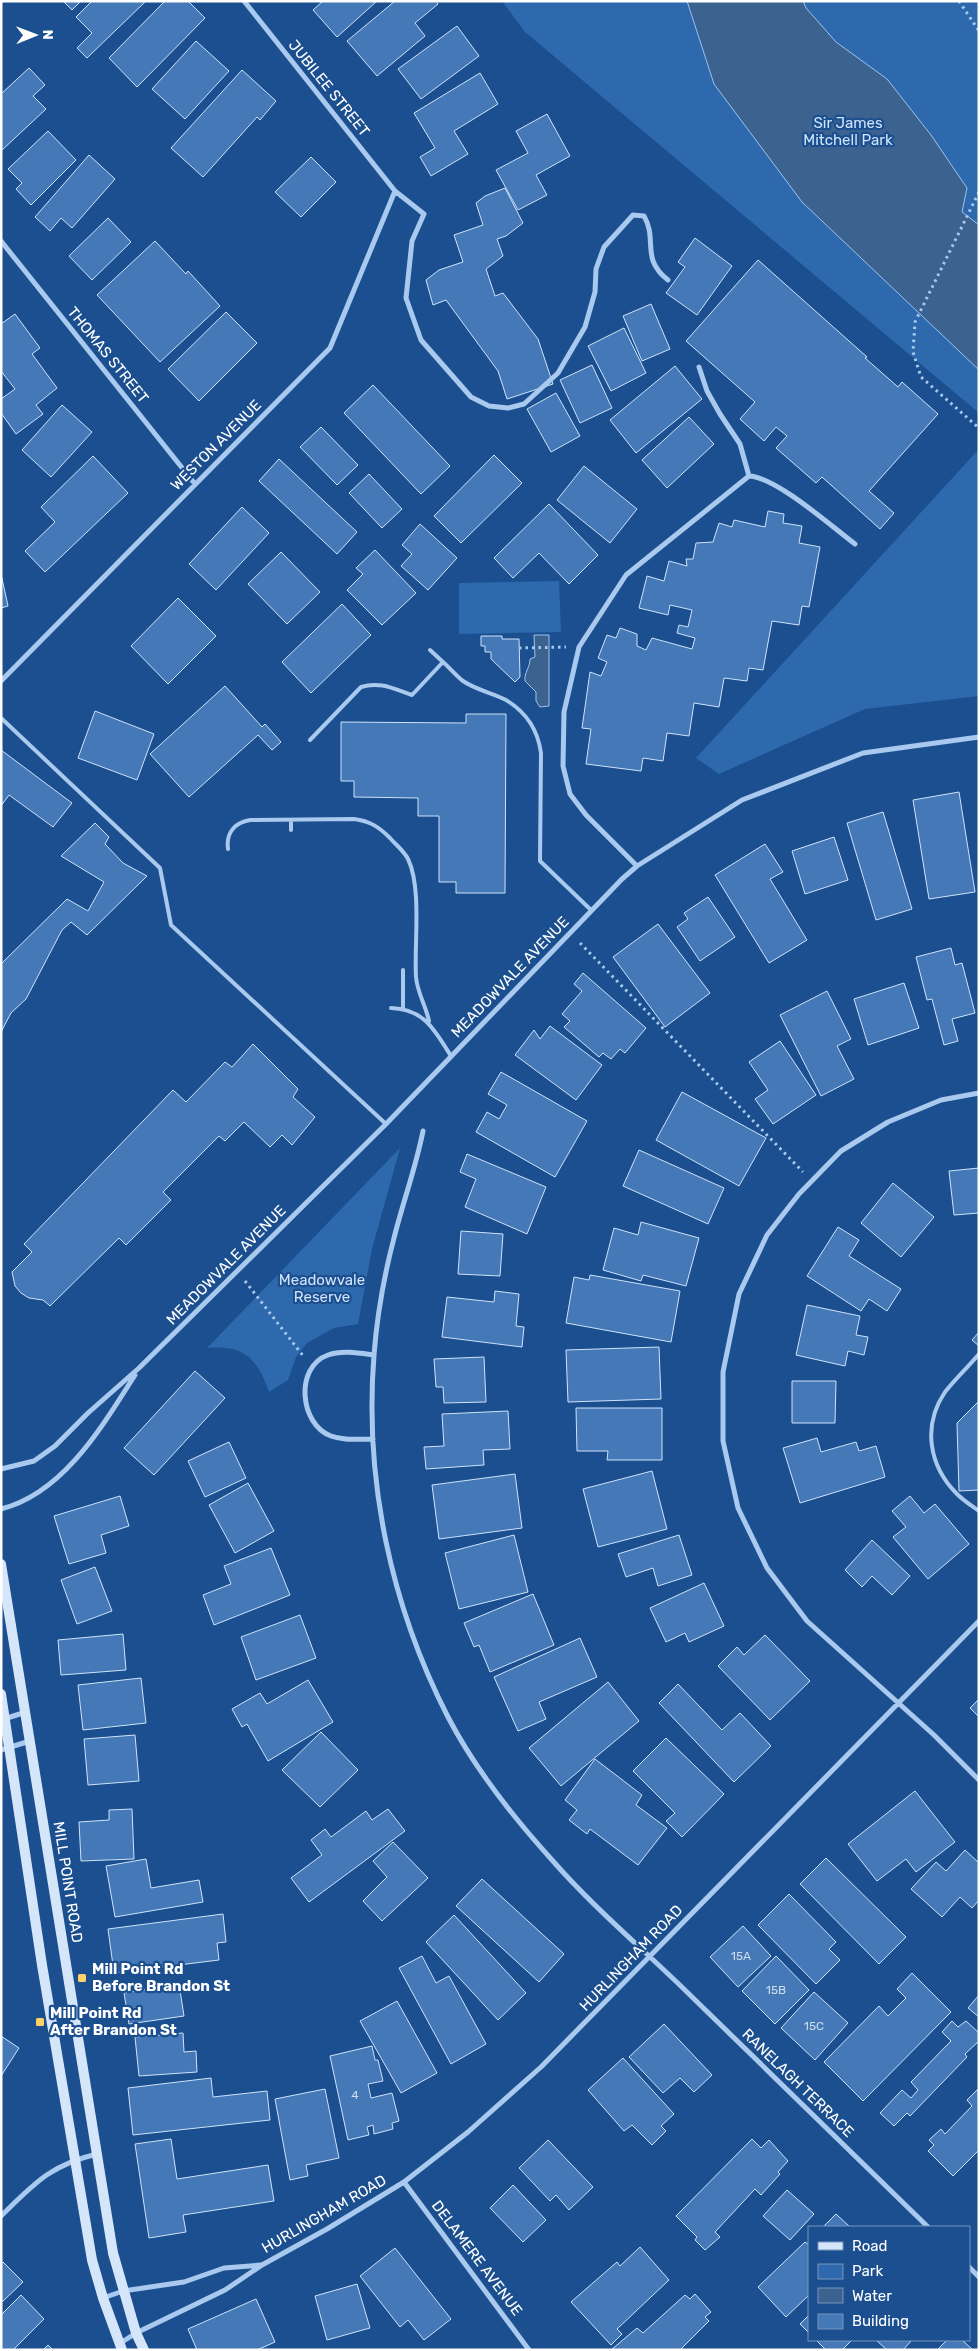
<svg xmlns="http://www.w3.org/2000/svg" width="980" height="2351" viewBox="0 0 980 2351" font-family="Rubik,sans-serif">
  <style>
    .green { fill: #2e69ad }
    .water { fill: #3c6290; stroke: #9cc4f0 }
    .building { fill: #4478b7; stroke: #cfe3fa }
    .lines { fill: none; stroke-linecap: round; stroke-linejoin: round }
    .path { stroke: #a9c9ee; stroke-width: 3; stroke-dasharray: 2.5 4; stroke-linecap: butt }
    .lane { stroke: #a9c9ee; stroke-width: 4 }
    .street { stroke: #a9c9ee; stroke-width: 5 }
    .secondary { stroke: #d6e6fa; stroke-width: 10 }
    .poi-dot { fill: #ffd166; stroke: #1b4f8f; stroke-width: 2 }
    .labels { text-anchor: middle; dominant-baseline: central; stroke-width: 4.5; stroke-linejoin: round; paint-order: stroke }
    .number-label { font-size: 12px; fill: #d0dded }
    .street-label { font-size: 15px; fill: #fff; stroke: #1b4f8f }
    .park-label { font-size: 15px; fill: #cfe3fa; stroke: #1b4f8f }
    .poi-label { font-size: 15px; font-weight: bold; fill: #fff; stroke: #1b4f8f; text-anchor: start }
  </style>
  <rect width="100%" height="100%" fill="#1b4f8f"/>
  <path class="green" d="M502 1H979V413L525 32Z
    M979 449V696L865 709 719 774 696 758Z
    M559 581 561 632 459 634V583Z
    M400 1148 372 1249 358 1324 334 1328 307 1343 296 1357 288 1380 269 1392C257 1358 244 1345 207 1348Z"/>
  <path class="water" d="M687 1H803L806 8 836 42 887 79 931 135 967 188 962 212 979 225V370L802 202 714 84Z
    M534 635H549V706L540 707 536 701V692L525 681C524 672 530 668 530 659L535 657Z"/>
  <path class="building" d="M63 1H81L72 10Z
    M92 1H146L87 58 77 48 92 33 76 17Z
    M165 1H188L205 18 137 87 109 58Z
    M323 1H377L337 37 313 10Z
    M395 1H436L438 4 415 23 425 36 377 76 347 41Z
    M457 26 479 56 421 99 398 69Z
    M196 41 229 71 185 119 152 89Z
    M29 68 45 85 33 96 46 109 1 151V94Z
    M242 70 276 101 260 120 257 117 203 177 171 148Z
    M480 73 498 104 454 131 468 154 431 176 420 157 435 148 414 113Z
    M547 114 570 156 536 175 547 195 518 210 496 170 528 153 516 131Z
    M48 131 76 160 31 205 16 189 22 183 8 169Z
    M89 155 115 179 72 228 61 218 50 231 35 217Z
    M311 157 336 182 301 217 275 192Z
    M505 188 523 223 506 236 497 239 503 256 486 269 495 296 503 293 538 339 553 384 507 399 498 371 446 300 433 305 426 280 439 270 463 262 454 235 483 225 476 203 485 196Z
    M108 218 131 242 92 280 69 256Z
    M695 238 732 266 697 315 666 293 685 267 678 262Z
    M155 241 186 274 188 271 220 306 160 362 97 295Z
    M758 260 867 357 865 358 898 387 902 382 938 414 869 491 894 513 880 529 822 477 816 483 776 448 787 436 776 427 764 441 740 419 755 402 686 341Z
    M651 304 670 349 642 361 623 316Z
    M226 312 257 343 199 401 168 369Z
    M15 314 40 348 32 354 57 388 36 405 43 414 16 434 1 413V399L15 389 1 371V324Z
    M624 328 646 373 611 391 588 346Z
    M592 365 612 408 580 423 560 380Z
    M675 366 702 399 636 453 610 420Z
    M373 385 450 466 421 494 344 413Z
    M556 393 580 436 551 452 527 409Z
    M62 405 92 432 51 477 22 450Z
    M689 417 714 444 667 488 642 460Z
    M321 427 358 465 337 485 300 447Z
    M494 455 522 483 461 543 434 516Z
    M93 456 128 493 45 572 25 551 55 522 41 507Z
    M279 459 357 532 337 554 259 481Z
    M584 466 637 509 610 543 557 500Z
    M369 474 402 509 382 528 349 493Z
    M549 504 598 555 569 584 539 553 513 578 494 558Z
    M242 507 269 533 216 590 189 564Z
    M768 511 784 514 783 523 802 526 799 543 820 547 809 607 802 606 799 625 772 621 763 670 749 668 747 681 724 678 719 707 694 703 689 736 667 733 663 761 643 758 641 771 586 764 591 729 582 728 590 672 601 676 607 662 598 658 607 635 616 638 620 628 637 634V646L646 650 652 638 692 649 695 638 677 633 679 625 688 627 692 610 670 605 668 615 639 608 647 576 664 581 669 561 687 566 686 559H693L696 543 713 542 719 523 732 527 734 520 765 527Z
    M420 524 457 558 428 590 401 566 412 554 402 545Z
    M375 550 416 593 382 625 347 590 363 574 356 568Z
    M281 552 320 592 287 624 248 584Z
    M1 574 8 606 1 608Z
    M178 598 216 636 168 684 131 646Z
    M342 604 371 635 311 693 282 662Z
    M481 636H502V639H519L520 677 515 682 491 659V652H485V646H481Z
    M225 686 262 727 265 724 281 742 272 750 258 735 189 797 150 754Z
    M95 711 154 734 137 780 78 758Z
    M466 714H506L505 893H456V882H439V816H418V798L354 797V781H341V722L466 723Z
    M1 750 72 803 53 827 9 795 1 806Z
    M959 792 975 892 929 899 913 800Z
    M883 812 912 909 876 920 847 823Z
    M95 823 109 837 105 844 123 863 147 876 87 935 71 922 62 930 26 999 11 1013 1 1032V964L67 899 88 911 104 882 61 856Z
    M834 837 848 880 805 894 792 851Z
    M765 844 783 872 770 879 807 940 769 963 715 875Z
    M708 897 735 937 700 961 677 927 688 919 684 913Z
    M658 924 710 993 665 1027 613 957Z
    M951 948 955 965 962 963 975 1013 952 1019 958 1041 944 1045 932 999 927 1000 916 957Z
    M583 973 646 1028 625 1053 620 1049 611 1059 603 1053 599 1057 564 1027 570 1021 562 1014 582 991 574 984Z
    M904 983 919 1028 868 1045 854 999Z
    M827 991 851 1039 837 1046 854 1079 821 1096 780 1015Z
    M550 1026 602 1065 576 1100 515 1055 534 1030 540 1039Z
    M780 1041 816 1095 773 1124 755 1099 768 1090 749 1062Z
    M253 1044 298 1089 293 1097 315 1117 292 1145 282 1135 270 1147 244 1122 225 1141 219 1136 163 1192 171 1200 126 1245 119 1238 50 1306 43 1300 29 1298 21 1293 15 1286 12 1272 32 1252 24 1244 173 1090 186 1102 225 1062 232 1067Z
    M501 1072 587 1121 555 1177 476 1132 487 1112 499 1119 507 1105 488 1094Z
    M682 1092 766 1138 739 1186 656 1140Z
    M639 1150 724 1188 708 1224 623 1186Z
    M467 1154 546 1187 527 1234 465 1207 476 1179 460 1172Z
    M979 1168V1213L954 1215 949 1171Z
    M893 1183 934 1217 901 1257 861 1223Z
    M641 1222 699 1238 686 1286 643 1275 641 1281 603 1270 614 1228 638 1235Z
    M838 1227 859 1240 849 1256 901 1289 887 1311 869 1299 861 1311 807 1276Z
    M461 1231 503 1234 500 1276 458 1274Z
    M590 1275 680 1291 671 1342 566 1323 574 1277 589 1280Z
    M495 1291 519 1294 516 1326 524 1327 522 1347 442 1337 447 1297 494 1302Z
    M807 1305 860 1316 856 1335 868 1337 864 1355 848 1351 845 1366 796 1355Z
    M979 1332V1346L972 1340Z
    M659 1347 661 1399 568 1402 566 1350Z
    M484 1357 486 1402 444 1403 443 1387H436L434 1359Z
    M195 1371 225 1398 154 1475 124 1448Z
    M792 1381H836L835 1423H792Z
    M979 1401V1490L959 1491 957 1423Z
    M576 1408H662V1460H607L608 1451H577Z
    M508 1411 510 1449 483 1450 484 1465 426 1469 424 1447 444 1446 442 1414Z
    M817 1438 821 1452 856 1442 859 1451 876 1446 885 1477 800 1503 783 1448Z
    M229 1442 246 1478 205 1497 188 1461Z
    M652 1471 667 1529 598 1547 583 1489Z
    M515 1474 522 1528 439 1539 432 1485Z
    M248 1483 274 1531 235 1553 209 1505Z
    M120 1496 129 1526 101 1535 106 1553 69 1564 54 1516Z
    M910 1496 924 1513 935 1504 969 1544 928 1579 893 1537 906 1527 892 1511Z
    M514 1535 528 1592 459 1609 445 1553Z
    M679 1535 692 1575 658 1586 653 1568 626 1577 618 1554Z
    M872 1540 910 1576 892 1595 872 1576 862 1587 845 1570Z
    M271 1548 290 1595 214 1625 203 1595 231 1584 224 1566Z
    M95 1567 112 1611 77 1624 61 1580Z
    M704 1583 724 1626 689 1642 685 1633 666 1642 650 1608Z
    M533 1594 554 1645 490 1672 479 1645 474 1647 464 1623Z
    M300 1615 316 1658 256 1680 241 1637Z
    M123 1634 126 1670 61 1675 58 1640Z
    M765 1635 810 1681 770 1720 718 1666 737 1647 744 1655Z
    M580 1638 597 1677 539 1702 546 1719 518 1731 494 1677Z
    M141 1678 146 1723 83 1730 78 1685Z
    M308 1680 333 1722 268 1761 247 1724 242 1727 232 1709 260 1693 267 1704Z
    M608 1682 639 1721 561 1786 529 1748Z
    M678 1684 722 1730 740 1713 771 1746 734 1782 659 1703Z
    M979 1699V1717L970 1708Z
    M321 1732 358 1770 320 1807 282 1770Z
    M135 1735 139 1781 88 1785 84 1739Z
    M666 1738 724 1794 682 1837 666 1821 675 1813 633 1771Z
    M595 1759 642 1795 636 1805 667 1828 638 1865 590 1829 587 1834 569 1820 577 1810 565 1800Z
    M915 1791 955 1842 916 1872 906 1859 877 1881 848 1844Z
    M132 1809 134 1859 81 1861 79 1822 109 1820V1810Z
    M388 1809 405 1831 309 1902 291 1878 322 1855 311 1840 325 1829 331 1837 366 1811 372 1820Z
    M393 1842 428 1878 382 1921 363 1901 387 1877 373 1861Z
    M965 1850 979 1863V1900L972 1908 960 1897 942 1917 911 1889 936 1862 946 1871Z
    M826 1858 906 1937 879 1964 800 1884Z
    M146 1859 151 1888 199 1880 203 1902 115 1917 106 1866Z
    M482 1879 564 1954 539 1982 456 1906Z
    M789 1894 836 1942 829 1949 840 1960 816 1984 758 1925Z
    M223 1914 226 1942 217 1943 219 1960 114 1973 108 1929Z
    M454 1915 526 1993 498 2020 426 1942Z
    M743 1926 771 1956 738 1987 710 1957Z
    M422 1956 436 1983 449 1976 486 2044 451 2064 399 1968Z
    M776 1956 809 1990 775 2024 742 1991Z
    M912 1973 951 2012 863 2101 824 2062 879 2006 888 2016 906 1998 897 1989Z
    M179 1984 184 2016 129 2024 124 1993Z
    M814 1992 848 2023 815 2060 781 2028Z
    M979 1995V2017L968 2008Z
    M397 2001 437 2073 401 2093 360 2021Z
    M952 2021 958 2027 966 2021 979 2033V2041L965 2054 967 2057 910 2116 907 2113 894 2126 880 2113 902 2090 911 2098 918 2090 911 2082 951 2041 942 2032Z
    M664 2024 712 2075 694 2092 680 2078 663 2093 629 2057Z
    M183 2033 184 2052 196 2051 197 2072 139 2076 135 2037Z
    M1 2036 19 2048 1 2076Z
    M372 2046 375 2060H378L383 2081 368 2084 371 2098 392 2093 399 2121 392 2123 393 2129 374 2134 373 2125 367 2127 369 2135 348 2140 330 2056Z
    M623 2058 674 2114 661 2126 666 2131 652 2145 632 2125 624 2131 588 2090Z
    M211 2078 213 2097 267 2091 270 2120 133 2135 128 2088Z
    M325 2089 339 2158 306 2165 308 2176 290 2180 275 2099Z
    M978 2089 979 2150 953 2176 928 2151 934 2145 929 2140 941 2129 945 2134 972 2106 967 2100Z
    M171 2139 177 2179 268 2165 274 2201 183 2215 186 2232 149 2238 135 2144Z
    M752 2139 761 2148 769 2140 788 2161 778 2172 780 2174 761 2195 755 2189 715 2232 720 2237 705 2250 695 2240 697 2237 676 2216Z
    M548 2140 593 2187 569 2210 556 2195 550 2201 519 2168Z
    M513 2185 546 2220 523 2242 490 2208Z
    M787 2190 814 2214 790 2240 763 2216Z
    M836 2214 850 2227H823Z
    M805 2242 809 2245V2295L786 2317 758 2287Z
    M640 2247 669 2280 617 2329 622 2334 611 2345 571 2302 617 2262 620 2266Z
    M395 2248 451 2319 424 2340 408 2320 400 2327 360 2276Z
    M3 2262 23 2282 1 2303V2264Z
    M357 2284 370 2328 327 2340 315 2296Z
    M695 2294 711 2312 705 2317 709 2321 680 2350H611L637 2328 643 2333 685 2295 690 2299Z
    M21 2295 44 2319 13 2350H1V2315Z
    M256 2299 275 2342 257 2350H197L188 2329Z
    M809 2315V2333L800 2324Z
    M816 2340H852L842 2350H826Z
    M876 2340H912L903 2350H887Z
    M947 2340H962L973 2350H937Z
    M48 2345 53 2350H43Z"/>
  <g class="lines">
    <path class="path" d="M959 1 979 31
      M979 192 915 322 913 352 921 377 979 428
      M519 648 566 647
      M580 943 803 1172
      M245 1281 304 1357"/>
    <path class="lane" d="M430 650 443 662
      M1 718 160 868 171 925 386 1124
      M310 740 361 687C380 681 394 689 412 695L443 662C450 668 456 676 463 681 476 690 493 693 506 700 526 712 538 731 541 753L540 861 591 910
      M291 820V830
      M228 849C226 833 234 823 250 820L354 819C370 821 379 827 390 838 396 845 404 851 408 859 422 888 414 944 416 977 417 992 426 1006 429 1021
      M403 970V1008
      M391 1008C425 1009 435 1031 451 1056
      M979 1354C968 1367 955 1379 945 1392 922 1426 929 1466 957 1494 964 1501 972 1506 979 1511"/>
    <path class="street" d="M244 1 395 191 424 214 412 241 406 298 421 340 471 397 489 406 508 408 524 404 558 373 585 327 595 292 596 269 604 247 633 215 644 216C658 240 640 258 668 280
      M1 241 195 484
      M699 367 707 391 720 414 740 444 749 476
      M1 681 330 348 395 191
      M637 866 586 815 570 794 563 766 564 712 579 647 626 575 749 476C776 477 831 526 855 544
      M979 1093 941 1100 888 1122 841 1151 799 1194 767 1235 739 1294 723 1372V1441L738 1508 767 1568 807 1621 934 1735 979 1780
      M423 1131C416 1167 403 1202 394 1238 384 1276 377 1316 374 1355 364 1480 391 1606 448 1717 475 1769 513 1817 552 1860 594 1908 643 1949 688 1993 768 2071 848 2149 928 2227
      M373 1439C359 1439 344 1441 331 1436 300 1425 294 1367 328 1355 342 1350 359 1353 374 1355
      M1 1469 34 1461 55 1446 88 1413 139 1368 386 1124 622 879 637 866 742 800 863 753 979 737
      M1 1509C64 1493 103 1425 135 1375
      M4 1719 26 1712
      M1 1750 30 1741
      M404 2182 529 2350
      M1 2216C34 2184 50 2165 97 2154
      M969 2267 979 2277
      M103 2298 123 2291 184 2282 224 2268 261 2265
      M119 2344 136 2333 225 2290 262 2265 327 2229 404 2182 468 2132 541 2067 979 1621"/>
    <path class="secondary" d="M1 1564 113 2253 136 2333 144 2350
      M1 1694 42 1965 92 2260 103 2298 122 2350"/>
  </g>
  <g class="poi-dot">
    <rect x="77" y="1973" width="10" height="10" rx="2.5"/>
    <rect x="35" y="2017" width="10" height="10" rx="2.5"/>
  </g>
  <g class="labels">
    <g class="number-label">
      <text x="741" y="1956">15A</text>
      <text x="776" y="1990">15B</text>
      <text x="814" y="2026">15C</text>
      <text x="355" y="2095">4</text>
    </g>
    <g class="street-label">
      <text transform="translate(329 88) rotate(51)">JUBILEE STREET</text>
      <text transform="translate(108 355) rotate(51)">THOMAS STREET</text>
      <text transform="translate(216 445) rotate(-45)">WESTON AVENUE</text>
      <text transform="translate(510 977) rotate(-46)">MEADOWVALE AVENUE</text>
      <text transform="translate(226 1265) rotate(-45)">MEADOWVALE AVENUE</text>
      <text transform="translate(68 1882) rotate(81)">MILL POINT ROAD</text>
      <text transform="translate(631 1958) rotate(-46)">HURLINGHAM ROAD</text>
      <text transform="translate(798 2083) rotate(44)">RANELAGH TERRACE</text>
      <text transform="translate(324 2214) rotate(-30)">HURLINGHAM ROAD</text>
      <text transform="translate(477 2258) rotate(53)">DELAMERE AVENUE</text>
    </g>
    <g class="park-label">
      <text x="848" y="123">Sir James<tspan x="848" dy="17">Mitchell Park</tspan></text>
      <text x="322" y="1280">Meadowvale<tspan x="322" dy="17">Reserve</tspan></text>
    </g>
    <g class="poi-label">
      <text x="92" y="1969">Mill Point Rd<tspan x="92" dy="17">Before Brandon St</tspan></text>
      <text x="50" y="2013">Mill Point Rd<tspan x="50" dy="17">After Brandon St</tspan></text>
    </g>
  </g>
  <rect width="980" height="2351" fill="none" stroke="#ffffff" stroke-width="5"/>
  <rect x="808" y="2226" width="162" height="115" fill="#1b4f8f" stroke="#7695bc"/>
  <rect x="818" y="2242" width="25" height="8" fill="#d6e6fa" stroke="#7695bc"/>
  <text x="852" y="2251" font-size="15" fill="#ffffff">Road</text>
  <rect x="818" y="2264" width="25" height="15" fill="#2e69ad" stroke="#7695bc"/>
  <text x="852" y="2276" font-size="15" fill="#ffffff">Park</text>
  <rect x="818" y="2288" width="25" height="15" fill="#3c6290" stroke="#7695bc"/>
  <text x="852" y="2301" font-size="15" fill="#ffffff">Water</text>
  <rect x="818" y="2314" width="25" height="15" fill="#4478b7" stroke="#7695bc"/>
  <text x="852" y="2326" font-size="15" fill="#ffffff">Building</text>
  <g transform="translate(35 35) rotate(89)" stroke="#1b4f8f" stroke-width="4" paint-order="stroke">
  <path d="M0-4L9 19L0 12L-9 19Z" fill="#ffffff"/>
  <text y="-8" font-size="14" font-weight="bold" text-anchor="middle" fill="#ffffff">N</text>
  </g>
</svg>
